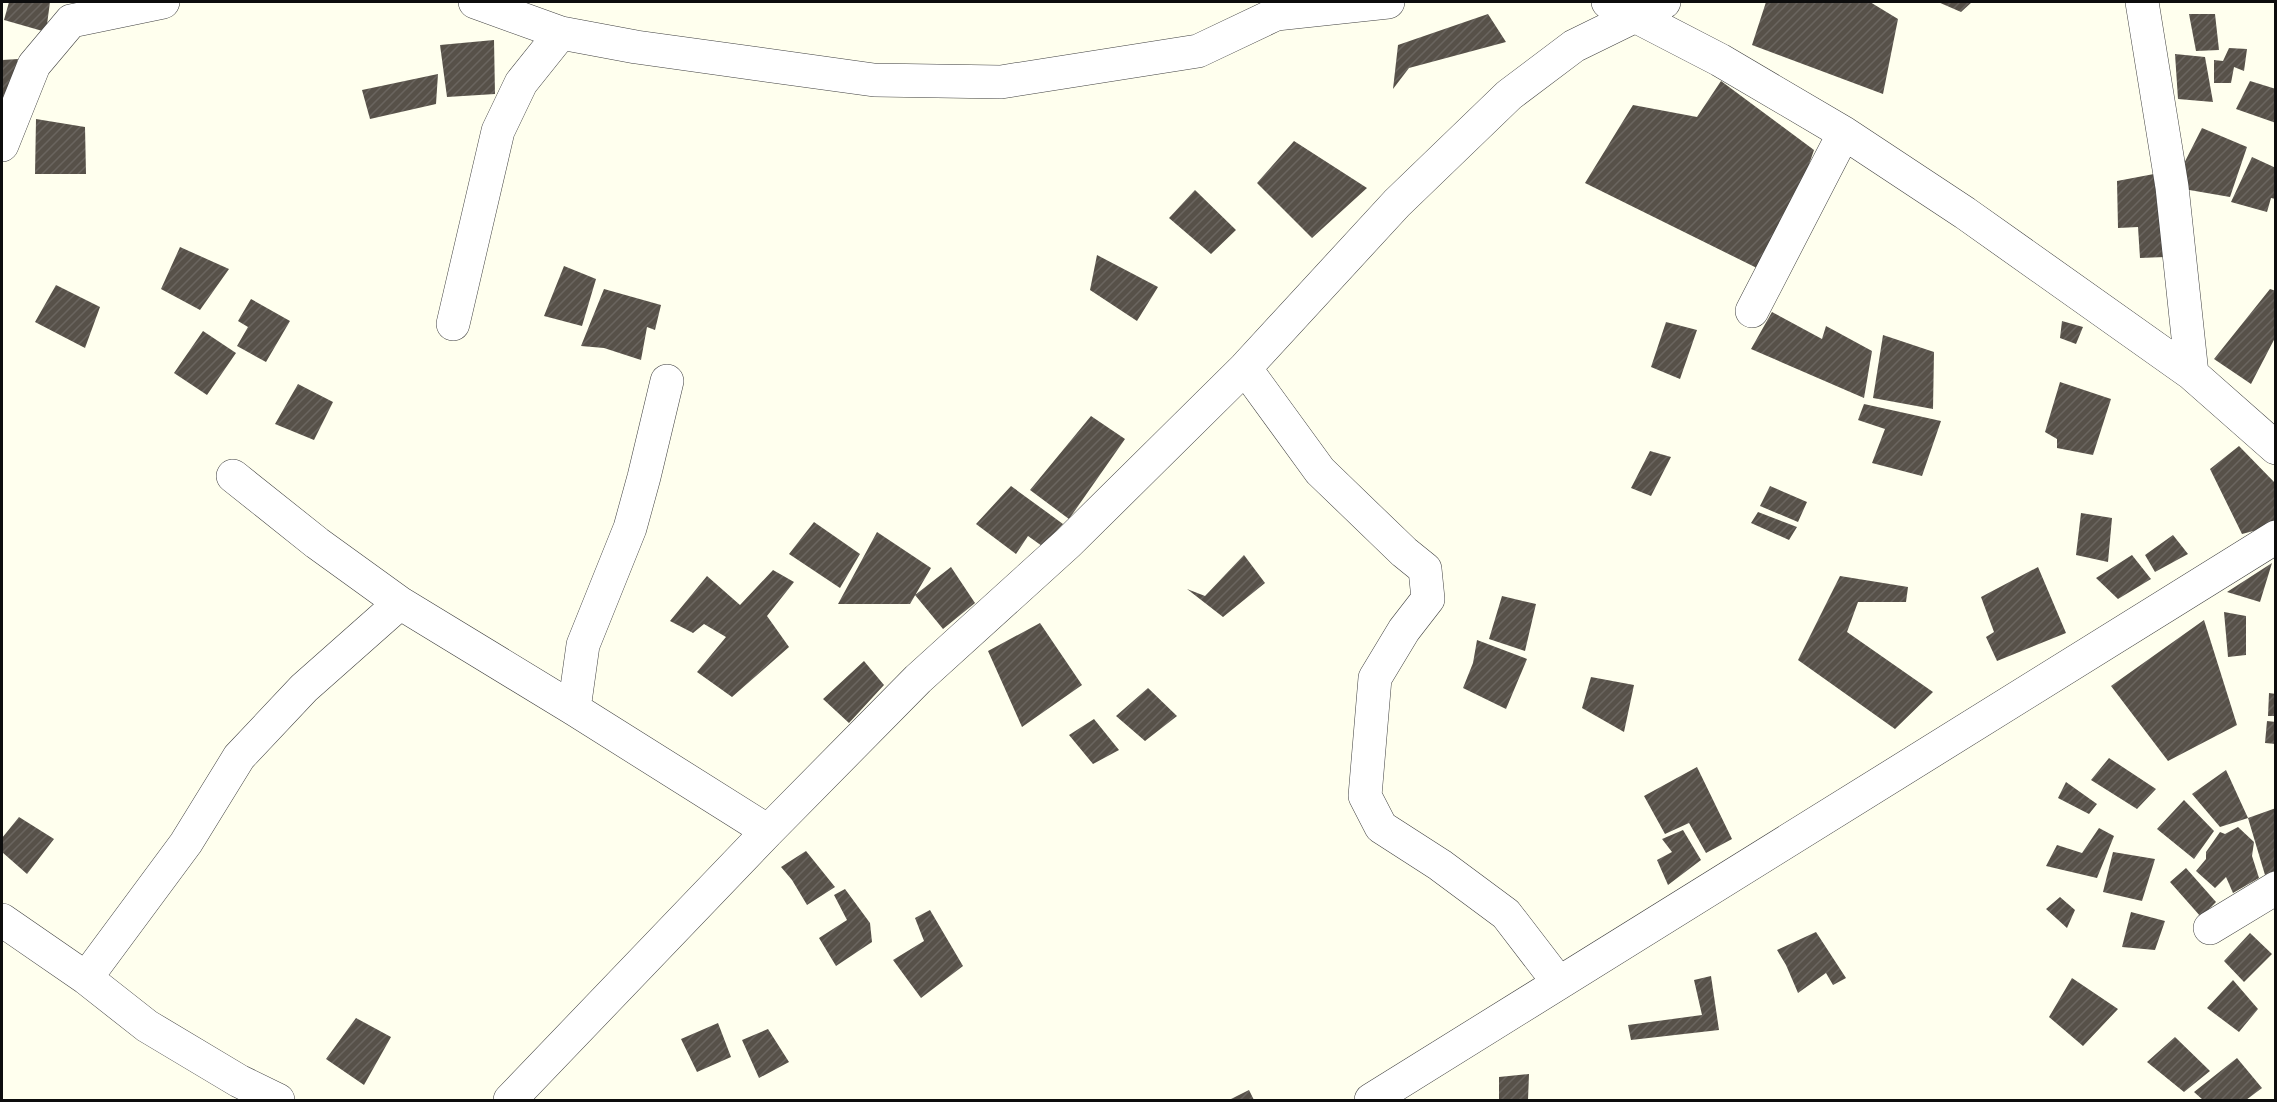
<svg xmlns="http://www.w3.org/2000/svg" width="2277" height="1102" viewBox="0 0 2277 1102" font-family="'PT Serif',serif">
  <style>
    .building { fill: url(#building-hatch) }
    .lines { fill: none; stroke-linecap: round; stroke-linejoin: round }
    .minor-casing { stroke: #404040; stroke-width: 34 }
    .minor { stroke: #fff; stroke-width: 33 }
  </style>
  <defs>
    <pattern id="building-hatch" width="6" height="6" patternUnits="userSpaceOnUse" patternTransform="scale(1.5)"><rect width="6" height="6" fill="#575149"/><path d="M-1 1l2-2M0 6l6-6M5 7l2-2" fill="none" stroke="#6a655f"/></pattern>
  </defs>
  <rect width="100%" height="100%" fill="#ffe"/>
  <path class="building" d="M9 2H50L46 32 4 20Z
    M1766 2H1870L1898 19 1883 94 1752 45Z
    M1938 2H1972L1961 12Z
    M1488 14 1506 42 1409 68 1393 89 1398 45Z
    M2189 14H2215L2219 50 2196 51Z
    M494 40 495 94 447 97 440 45Z
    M2229 48 2247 49 2244 71 2234 67 2231 83H2214V60L2223 61Z
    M2175 54 2205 57 2213 102 2178 99Z
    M18 59 4 110H2V60Z
    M438 74 436 104 370 119 362 90Z
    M1721 81 1814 150 1771 275 1585 183 1633 105 1697 117Z
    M2250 81 2276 89V123L2236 109Z
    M36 119 85 127 86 174H35Z
    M2202 128 2247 147 2230 197 2172 187Z
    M1294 141 1367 188 1312 238 1257 183Z
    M2252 157 2276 168V199L2271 198 2267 212 2231 202Z
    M2154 174 2165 257 2140 258 2138 227 2118 228 2117 181Z
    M1195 190 1236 230 1211 254 1169 218Z
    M180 247 229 269 200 310 161 289Z
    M1097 255 1158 287 1137 321 1090 290Z
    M564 266 596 279 582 326 544 316Z
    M56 285 100 307 85 348 35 322Z
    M604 289 661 305 655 330 647 327 641 360 604 348 581 346Z
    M2270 289 2276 291V336L2251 384 2214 359Z
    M251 299 290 321 266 362 237 346 248 327 238 321Z
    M1772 312 1822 339 1826 326 1872 351 1864 398 1751 349Z
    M2062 321 2083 327 2076 344 2060 338Z
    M1666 322 1697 330 1680 379 1651 367Z
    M203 331 236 353 207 395 174 373Z
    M1883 335 1934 352 1933 409 1873 398Z
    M2060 382 2111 399 2093 455 2057 448V439L2045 432Z
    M298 384 333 402 314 440 275 424Z
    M1864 404 1941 421 1922 476 1872 463 1885 429 1858 420Z
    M1091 416 1125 439 1069 519 1030 490Z
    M2239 446 2276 484V525L2242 534 2210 469Z
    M1650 451 1671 457 1651 496 1631 488Z
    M1011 486 1063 524 1042 546 1028 536 1016 554 976 524Z
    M1770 486 1807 502 1798 522 1760 506Z
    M1758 512 1797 527 1789 540 1751 523Z
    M2081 513 2112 518 2108 562 2076 555Z
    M814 522 860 554 840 588 789 554Z
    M877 532 931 568 910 604H838Z
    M2173 535 2188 554 2155 572 2145 555Z
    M1244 555 1265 583 1223 617 1187 589 1205 596Z
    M2132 555 2151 579 2118 599 2096 578Z
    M2272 563 2260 602 2227 592Z
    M951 567 975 603 943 629 915 595Z
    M2038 567 2066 633 1997 661 1986 637 1994 632 1981 597Z
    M773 570 794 582 767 616 789 647 732 697 697 672 726 637 704 624 693 633 670 621 707 576 740 605Z
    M1840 576 1908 587 1906 602H1858L1847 632 1933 692 1895 729 1798 660Z
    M1502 596 1536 604 1525 651 1489 639Z
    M2224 612 2246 616V655L2228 657Z
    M2204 620 2237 725 2168 761 2111 686Z
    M1040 623 1082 685 1022 727 988 651Z
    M1477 640 1527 659 1506 709 1463 688 1473 663Z
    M864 661 884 685 849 723 823 699Z
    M1591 677 1634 685 1624 732 1582 708Z
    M1148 688 1177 716 1145 741 1116 716Z
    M2269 693 2276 694V716H2268Z
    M1094 719 1119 750 1093 764 1069 735Z
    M2267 721 2276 722V744L2265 743Z
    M2109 758 2156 789 2137 809 2091 780Z
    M1697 767 1732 839 1706 853 1689 823 1665 834 1644 796Z
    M2226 770 2248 818 2220 827 2192 794Z
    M2066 782 2097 804 2089 814 2058 798Z
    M2184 800 2214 831 2194 859 2157 829Z
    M2276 808V870L2265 875 2248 818Z
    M19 817 54 839 27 874 2 852V838Z
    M2238 827 2254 842 2252 856 2259 878 2233 893 2226 877 2215 888 2196 871 2206 859V852L2220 832 2225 834Z
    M2099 828 2114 836 2097 878 2046 866 2057 845 2082 853Z
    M1683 830 1701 860 1668 885 1657 860 1672 852 1662 839Z
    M806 851 835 887 807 905 792 880 781 867Z
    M2113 852 2155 859 2142 901 2103 892Z
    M2186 868 2216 902 2201 917 2170 882Z
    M845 889 870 923 872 942 836 966 819 938 847 920 834 895Z
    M2060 897 2075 910 2067 928 2046 909Z
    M930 910 963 966 921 998 893 960 924 941 915 918Z
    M2131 912 2165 921 2155 950 2122 947Z
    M1816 932 1846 978 1833 985 1826 973 1798 993 1786 965 1777 950Z
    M2250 933 2272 954 2244 982 2224 961Z
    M1711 976 1719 1030 1631 1040 1628 1025 1702 1015 1694 980Z
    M2072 978 2118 1009 2083 1046 2049 1017Z
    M2233 980 2258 1009 2239 1032 2207 1008Z
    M356 1018 391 1037 364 1085 326 1059Z
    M718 1023 731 1057 697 1072 681 1039Z
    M768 1029 789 1062 759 1078 742 1040Z
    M2175 1037 2210 1071 2184 1092 2147 1062Z
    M2237 1058 2262 1088 2246 1100H2203L2194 1092Z
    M1529 1074 1528 1100H1499V1077Z
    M1249 1090 1254 1100H1229Z"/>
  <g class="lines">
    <defs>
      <path id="minor" d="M475 2 561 33 636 47 874 80 1001 82 1198 51 1276 14 1388 2
        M1608 2 1720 60 1844 133 1965 213 2192 374 2276 448
        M2142 2 2172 187 2192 374
        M2 145 34 65 71 21 163 2
        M1752 311 1844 133
        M453 324 498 131 521 83 561 33
        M1245 368 1320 471 1404 552 1425 569 1428 599 1404 630 1375 678 1365 796 1381 827 1440 865 1506 914 1559 983
        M233 476 317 543 400 603
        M574 709 583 645 630 528 644 477 667 381
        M2 920 86 978 147 1026 239 1081 278 1100
        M2210 928 2276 888
        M86 978 186 843 239 757 304 688 400 603 574 709 768 831
        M510 1100 768 831 918 679 1068 543 1245 368 1397 203 1509 95 1574 46 1664 2
        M1371 1100 2276 537"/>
    </defs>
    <use href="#minor" class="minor-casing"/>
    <use href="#minor" class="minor"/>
  </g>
  <rect width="2277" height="1102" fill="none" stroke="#0d0d0d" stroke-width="6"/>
</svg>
